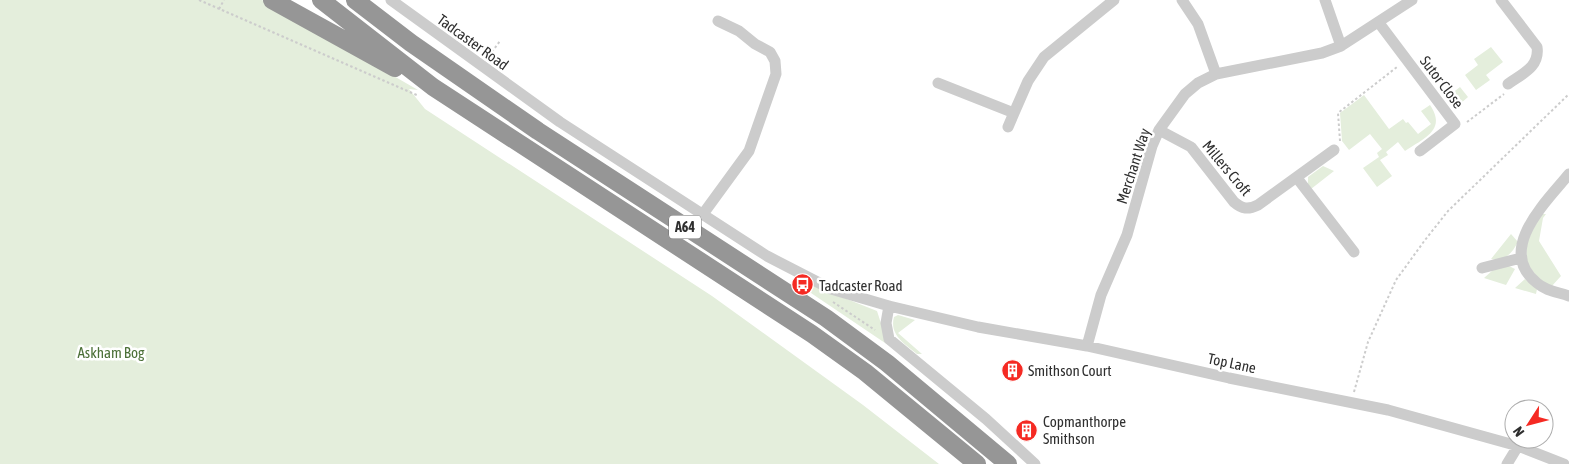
<svg xmlns="http://www.w3.org/2000/svg" width="1569" height="464" viewBox="0 0 1569 464" font-family="'Asap Condensed',sans-serif">
  <style>
    .green { fill: #e4eedc }
    .lines { fill: none; stroke-linecap: round; stroke-linejoin: round }
    .path { stroke: #ccc; stroke-width: 2; stroke-dasharray: 2.5 2.5; stroke-linecap: butt }
    .minor { stroke: #ccc; stroke-width: 11 }
    .highway { stroke: #969696; stroke-width: 18 }
    .labels { text-anchor: middle; dominant-baseline: central; stroke-width: 5; stroke-linejoin: round; paint-order: stroke }
    .shield { fill: #fff; stroke: #6d6d6d; stroke-width: 1 }
    .shield-label { font-size: 14px; font-weight: bold; fill: #2f2f2f }
    .street-label { font-size: 15px; fill: #2f2f2f; stroke: #fff }
    .poi-label { font-size: 15px; fill: #2f2f2f; stroke: #fff; text-anchor: start }
    .park-label { font-size: 15px; fill: #4c7038; stroke: #fff }
  </style>
  <rect width="100%" height="100%" fill="#fff"/>
  <path class="green" d="M0 0H262L418 90 409 89 425 109 712 296 863 405 939 464H0Z
    M1491 47 1503 62 1486 75 1490 80 1476 90 1465 75 1478 65 1474 59Z
    M1460 87 1468 97 1460 104 1456 99 1449 102 1446 98Z
    M1364 95 1389 129 1403 119 1406 123 1408 122 1418 134 1431 124 1421 111 1430 105C1447 130 1424 138 1405 151L1398 142 1386 152 1388 155 1380 160 1392 176 1377 187 1363 168 1379 157 1377 153 1382 149 1370 134 1349 150 1342 141 1340 113Z
    M1323 166 1334 171 1311 189 1308 184V177Z
    M1542 214H1546L1543 218 1539 241 1561 276 1551 287 1541 282 1526 262 1527 240Z
    M1511 234 1518 242C1512 253 1505 262 1491 259Z
    M1509 266 1515 269 1506 285 1484 278 1493 270Z
    M1525 279 1537 289 1536 294 1515 288Z
    M814 286 877 311 888 345 811 293Z
    M898 315 915 320 898 333 922 354H917C905 344 889 335 894 317Z"/>
  <g class="lines">
    <path class="path" d="M199 0 419 96
      M219 9 224 0
      M489 56 500 41
      M1467 122 1504 94
      M1340 141 1338 113 1397 67
      M833 302 875 330
      M1354 392 1368 342 1396 280 1425 240 1448 211 1569 94"/>
    <path class="minor" d="M391 0 560 122 767 256 831 289 889 306 978 327 1087 346 1229 378 1388 410 1518 446 1564 464
      M1182 0 1198 24 1216 74
      M1325 0 1341 46
      M1501 0 1537 47C1540 67 1522 74 1508 84
      M1379 23 1455 124 1420 151
      M938 83 1014 113 1028 81 1044 57 1114 0
      M1008 127 1014 113
      M1159 130 1191 147 1234 202C1242 209 1248 210 1258 205L1334 150
      M1569 174C1547 201 1495 250 1537 283 1546 291 1558 292 1569 296
      M1297 178 1354 252
      M703 214 749 151 776 74 775 61 770 52 755 44 739 31 718 21
      M1482 268 1521 258
      M889 306 886 323 889 339 986 419 1035 464
      M1087 346 1101 295 1127 235 1152 146 1159 130 1185 94 1198 83 1216 74 1322 53 1341 46 1412 0
      M1507 464 1518 446"/>
    <path class="highway" d="M272 0 395 68
      M321 0 433 87 812 334 865 372 977 464
      M355 0 411 43 538 131 826 318 887 363 1008 464"/>
  </g>
  <defs>
    <symbol id="bus-disc" viewBox="-11 -11 22 22"><circle r="9.5" fill="#f52a23" stroke="#fff"/><path d="M-5-6H5V4H4V6H2V4H-2V6H-4V4H-5ZM-3.5-4V0h7V-4ZM-3.5 1.2v1.5H-2V1.2ZM2 1.2v1.5H3.5V1.2Z" fill="#fff"/></symbol>
    <symbol id="building-disc" viewBox="-11 -11 22 22"><circle r="9.5" fill="#f52a23" stroke="#fff"/><path d="M-4-6H4V6H1V3H-1V6H-4ZM-2.5-4.3h1.7v1.8h-1.7ZM.8-4.3h1.7v1.8H.8ZM-2.5-1h1.7V.8h-1.7ZM.8-1h1.7V.8H.8Z" fill="#fff"/></symbol>
  </defs>
  <g fill-rule="evenodd">
    <use href="#bus-disc" x="790" y="272" width="25" height="25"/>
    <use href="#building-disc" x="1000" y="358" width="25" height="25"/>
    <use href="#building-disc" x="1014" y="418" width="25" height="25"/>
  </g>
  <g class="labels">
    <rect class="shield" x="669" y="215.5" width="32" height="23" rx="4"/>
    <g class="shield-label">
      <text x="685" y="227">A64</text>
    </g>
    <g class="street-label">
      <text transform="translate(473 42) rotate(36)">Tadcaster Road</text>
      <text transform="translate(1442 82) rotate(53)">Sutor Close</text>
      <text transform="translate(1133 166) rotate(-72)">Merchant Way</text>
      <text transform="translate(1227 168) rotate(50)">Millers Croft</text>
      <text transform="translate(1232 363) rotate(12)">Top Lane</text>
    </g>
    <g class="poi-label">
      <text x="819" y="285">Tadcaster Road</text>
      <text x="1028" y="370">Smithson Court</text>
      <text x="1043" y="421">Copmanthorpe<tspan x="1043" dy="17">Smithson</tspan></text>
    </g>
    <g class="park-label">
      <text x="111" y="352">Askham Bog</text>
    </g>
  </g>
  <g transform="translate(1529 424) rotate(234)"><circle r="24" fill="#ffffff" stroke="#acacac"/>
  <path d="M0-4L9 19L0 12L-9 19Z" fill="#f52a23"/>
  <text y="-8" font-size="14" font-weight="bold" text-anchor="middle" fill="#2f2f2f">N</text>
  </g>
</svg>
